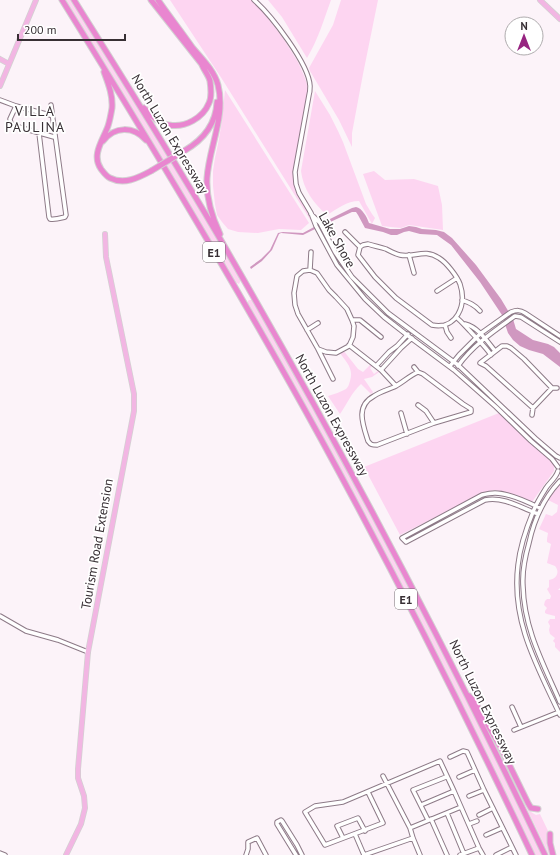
<svg xmlns="http://www.w3.org/2000/svg" width="560" height="855" viewBox="0 0 560 855" font-family="'PT Sans',sans-serif">
  <style>
    .green { fill: #fdd5f1 }
    .water { fill: #d098c0 }
    .lines { fill: none; stroke-linecap: round; stroke-linejoin: round }
    .minor-casing { stroke: #8d7a87; stroke-width: 5.5 }
    .major-casing { stroke: #d3d1d2; stroke-width: 6 }
    .highway-casing { stroke: #d3d1d2; stroke-width: 7 }
    .minor { stroke: #fff; stroke-width: 3.5 }
    .major { stroke: #f2b6e3; stroke-width: 4.5 }
    .highway { stroke: #e986d0; stroke-width: 5 }
    .highway-bridge-casing { stroke: #d3d1d2; stroke-width: 7; stroke-linecap: butt }
    .highway-bridge { stroke: #e986d0; stroke-width: 5 }
    .labels { text-anchor: middle; dominant-baseline: central; stroke-width: 3.5; stroke-linejoin: round; paint-order: stroke }
    .shield { fill: #fff; stroke: #736d71; stroke-width: 1 }
    .shield-label { font-size: 12px; font-weight: bold; fill: #372f34 }
    .street-label { font-size: 13px; fill: #372f34; stroke: #fff }
    .neighbourhood-label { font-size: 14px; letter-spacing: 1px; fill: #372f34; stroke: #fff }
  </style>
  <rect width="100%" height="100%" fill="#fcf3f9"/>
  <path class="green" d="M64 0H72C130 91 186 184 240 277L241 280 239 284 235 282Z
    M170 0H252L257 4 283 38 298 62 305 78 308 88 303 119 298 144 294 168 297 190 314 219 311 221 222 79Z
    M268 0H331C324 19 318 40 307 58L282 17Z
    M341 0H378L363 74 352 133V147L339 120 310 71 309 68 333 25Z
    M225 90 309 223 301 230 279 229 258 233 238 232 228 229 222 222 217 215 215 204 213 186V171L215 158 218 144 221 127Z
    M315 91 330 115 338 131 343 142 366 204 372 214 375 218 372 224 359 201C347 201 337 209 327 215 314 204 303 189 301 171Z
    M374 171 385 180 414 179 438 186 442 205 443 230 409 225 401 228 391 227 382 226 363 174Z
    M249 300H252L254 301C312 404 369 508 423 613 464 693 504 774 543 855H534L487 757 417 616 248 307V301Z
    M343 350 358 369 363 372 373 362 374 364 370 368 374 374 379 370H382L372 377 364 379 373 392 371 394 361 384C352 392 347 404 340 414L328 396C334 394 341 392 346 389 349 386 349 384 350 381 354 368 346 362 340 353Z
    M499 413 552 462 554 466V471L532 502 495 490 485 492 400 535 364 467Z
    M560 484V588L558 590H560V652L555 647V643L553 641 555 638 550 634 549 630 550 626 548 622 550 619H555V616L547 614 545 613V611L547 608 544 605 545 601 547 599H550L551 596 547 589 549 587V580C557 579 560 572 555 566L547 563 551 544 547 542V539L548 533 539 529 546 514 552 516 557 512 558 505 548 500 553 491Z
    M495 742 528 807 531 812 536 815 540 814 550 835C544 843 547 847 551 855H549Z"/>
  <path class="water" d="M356 207C362 208 367 217 369 223L390 229H400L409 226 416 227 422 229 436 230 444 232 452 238 476 265 501 299 513 319 516 329 533 340 548 344 554 347 560 353V367L543 354 529 350 520 346 513 340 508 333 502 315 480 282 451 245 437 235 420 234 409 231 404 232 397 235H391L383 232 365 228 358 215 356 212H352L315 229 303 235 281 233 279 234 272 250 262 261 251 269 250 267 261 259 270 250 278 233 283 232 303 233 314 227 352 208Z"/>
  <g class="lines">
    <defs>
      <path id="minor" d="M254 0C271 15 309 64 310 86 310 89 310 92 309 95L295 172 296 184 299 193 311 213 316 226 331 254 337 265 365 299 384 317 411 338 454 370 496 407 531 441 552 459 558 467
        M0 100 16 106 50 115 52 116
        M16 106 10 119 11 124 22 128 54 137
        M39 133 49 217 50 219C55 220 61 218 65 217L66 215 51 105
        M311 214 320 223 335 252 352 277 388 313 458 365 535 438 556 456 560 458
        M345 232 360 247
        M368 244C374 246 380 247 386 249 390 251 395 254 400 255 415 258 424 248 439 258 446 262 457 276 460 284 467 305 457 330 432 325L396 298 375 277 358 255 360 247 363 245Z
        M409 255 414 273
        M310 270 317 273 329 290 336 297 347 309 352 320 354 326 353 337 349 346 336 353 326 352 318 349 298 314 295 305 294 293 297 276 303 271Z
        M310 270 311 252
        M437 291 457 278
        M462 300C470 303 475 305 480 311
        M456 317C462 322 465 326 470 331 477 339 485 346 491 355
        M352 320H360L381 337
        M465 324C478 327 487 341 495 351
        M445 325 447 332 451 338
        M307 330 318 323
        M349 345 381 370 396 386
        M318 349 333 379
        M376 366 389 352 397 346 408 334
        M450 366 459 355 480 334 511 312C517 310 520 310 525 313L560 336
        M458 366C473 345 494 331 515 316L521 317 560 342
        M414 367 418 372 423 374 463 404 471 409V412L434 423 377 445C372 445 371 445 368 441 363 425 355 406 374 396 380 392 387 390 394 387 402 383 409 376 418 372
        M381 370 401 348 412 338
        M552 388 533 408 486 366 480 363 502 346H507L511 348 524 359 552 388H557
        M418 405 426 411 434 423
        M401 413 407 434
        M532 415 533 408
        M558 471C556 478 550 482 546 488 541 496 536 504 533 512 526 529 520 547 518 565 511 621 537 666 560 715
        M560 481C543 499 534 520 529 543 525 557 522 572 523 586 524 629 543 663 560 702
        M538 514C522 508 503 496 485 500L406 542 402 538 482 495C486 494 491 493 495 493 509 493 528 502 540 508
        M0 616 26 631 58 640 88 652
        M512 707 521 727
        M514 730 559 712
        M450 757 463 751 467 752 484 790 516 855
        M383 776 410 828 413 838 420 855
        M459 777 475 770
        M368 792 383 823 325 845 305 812 315 806 343 802 440 761 454 791 479 848 483 855
        M469 796 484 790
        M421 805 454 791
        M447 813 464 854
        M479 815 493 808
        M431 819 447 855
        M428 820 413 790 446 777
        M469 824 477 821
        M410 828 461 807
        M355 834 364 855 413 838
        M486 835 502 828
        M343 838 337 826 358 818 365 831
        M0 853 5 855
        M246 855 248 849V842L257 838 266 855
        M296 855 277 824V822L281 820 282 821 297 845 302 855
        M460 855 479 848
        M496 855 512 847"/>
      <path id="major" d="M540 0 560 19
        M0 59 9 64
        M0 86 36 0
        M66 855 81 824 85 808 84 796 78 778V769L88 652 134 411V394L106 257 105 234"/>
      <path id="highway" d="M62 0C152 145 239 290 321 439 396 576 466 715 532 855
        M74 0C127 85 180 169 230 256 343 451 448 651 545 855
        M151 0 204 67
        M158 0C169 16 181 31 192 47 201 58 214 70 218 85 226 116 209 147 207 178 206 197 212 217 220 234
        M104 72C108 83 113 95 112 108 111 114 110 120 108 126 103 140 91 155 101 169 104 173 106 176 110 178 124 185 138 178 151 171
        M144 108C151 115 159 124 169 125 185 128 203 118 209 103 212 97 211 88 210 81 209 76 204 70 202 65
        M103 141C115 126 133 126 146 140
        M184 151C203 140 216 124 217 102
        M469 696 475 702 501 748 528 803 531 808 538 809
        M550 834V843L553 855"/>
    </defs>
    <use href="#minor" class="minor-casing"/>
    <use href="#major" class="major-casing"/>
    <use href="#highway" class="highway-casing"/>
    <use href="#minor" class="minor"/>
    <use href="#major" class="major"/>
    <use href="#highway" class="highway"/>
    <defs>
      <path id="highway-bridge" d="M151 171 184 151"/>
    </defs>
    <use href="#highway-bridge" class="highway-bridge-casing"/>
    <use href="#highway-bridge" class="highway-bridge"/>
  </g>
  <g class="labels">
    <g class="shield">
      <rect x="203" y="242" width="22" height="20" rx="3"/>
      <rect x="395" y="589" width="22" height="20" rx="3"/>
    </g>
    <g class="shield-label">
      <text x="214" y="252">E1</text>
      <text x="406" y="599">E1</text>
    </g>
    <g class="street-label">
      <text transform="translate(170 134) rotate(59)">North Luzon Expressway</text>
      <text transform="translate(337 240) rotate(61)">Lake Shore</text>
      <text transform="translate(332 415) rotate(61)">North Luzon Expressway</text>
      <text transform="translate(97 544) rotate(-80)">Tourism Road Extension</text>
      <text transform="translate(483 702) rotate(64)">North Luzon Expressway</text>
    </g>
    <g class="neighbourhood-label">
      <text x="35" y="111">VILLA<tspan x="35" dy="16">PAULINA</tspan></text>
    </g>
  </g>
  <g transform="translate(524 36)"><circle r="19" fill="#ffffff" stroke="#afacae"/>
  <path d="M0-3L7 15L0 10L-7 15Z" fill="#972481"/>
  <text y="-6" font-size="11" font-weight="bold" text-anchor="middle" fill="#372f34">N</text>
  </g>
  <path d="M18 34v6h107v-6" fill="none" stroke="#372f34" stroke-width="2"/>
  <text x="24" y="34" font-size="12" fill="#372f34" stroke="#ffffff" stroke-width="3" paint-order="stroke">200 m</text>
</svg>
